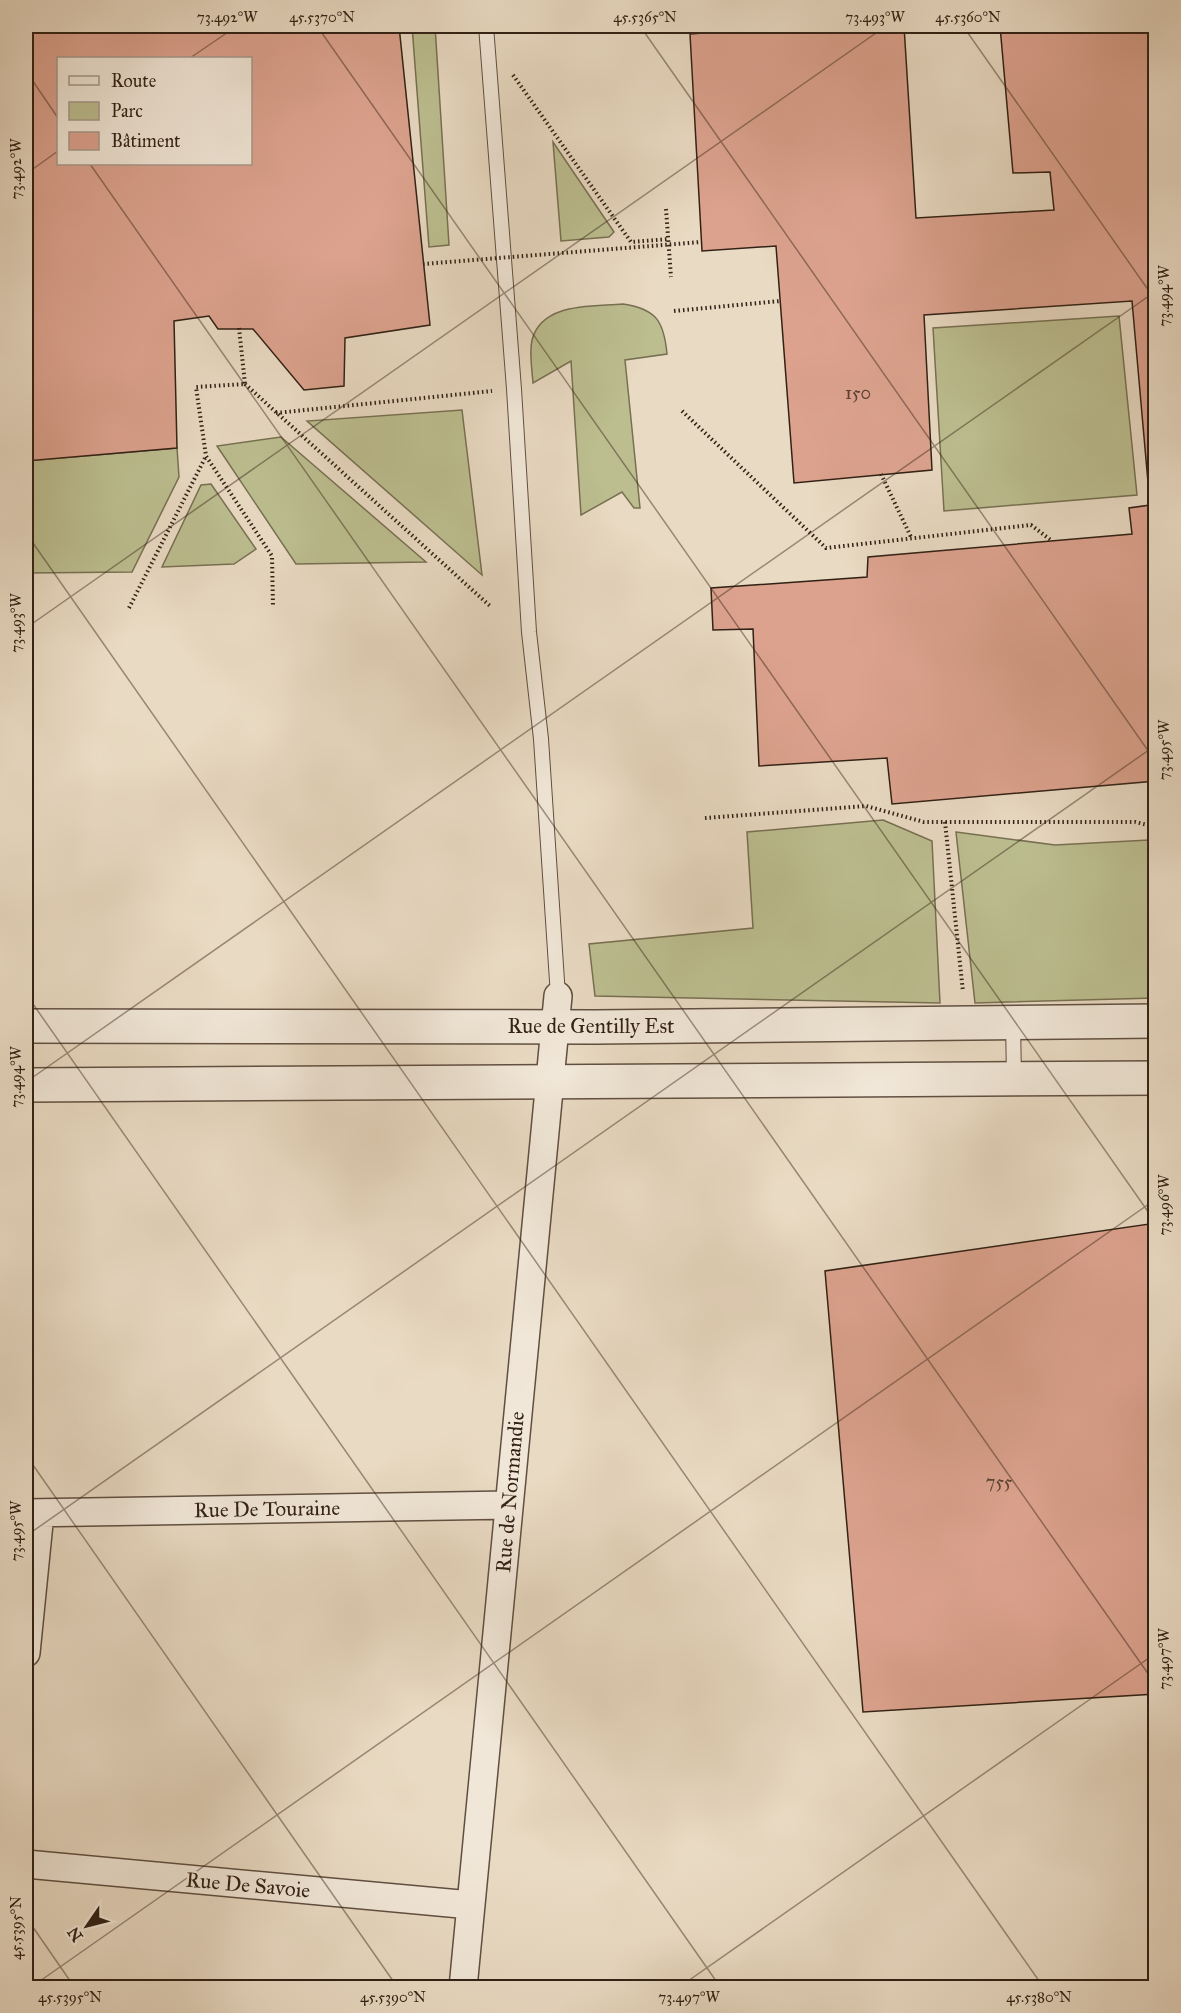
<svg xmlns="http://www.w3.org/2000/svg" width="1181" height="2013" viewBox="0 0 1181 2013" font-family="'IM FELL Great Primer',serif">
  <style>
    .green { fill: #bcbe90; stroke: #777052; stroke-width: 1.5 }
    .building { fill: #dca28e; stroke: #322115; stroke-width: 1.5; fill-rule: evenodd }
    .lines { fill: none; stroke-linecap: round; stroke-linejoin: round }
    .service-casing { stroke: #604f40; stroke-width: 16 }
    .minor-casing { stroke: #604f40; stroke-width: 30 }
    .tertiary-casing { stroke: #604f40; stroke-width: 36 }
    .path { stroke: #322115; stroke-width: 4; stroke-dasharray: 1.5 3; stroke-linecap: butt }
    .service { stroke: #f1e7d8; stroke-width: 14 }
    .minor { stroke: #f1e7d8; stroke-width: 27 }
    .tertiary { stroke: #f1e7d8; stroke-width: 33 }
    .path-bridge { stroke: #322115; stroke-width: 4; stroke-dasharray: 1.5 3; stroke-linecap: butt }
    .ticks { fill: none; stroke: #322115; stroke-width: 1.5; stroke-opacity: 0.45 }
    .labels { text-anchor: middle; dominant-baseline: central; stroke-width: 4.5; stroke-linejoin: round; paint-order: stroke }
    .number-label { font-size: 18px; fill: #5c4133 }
    .street-label { font-size: 21px; fill: #322115; stroke: #f1e7d8 }
    .neatline { fill: none; stroke: #322115; stroke-width: 2 }
    .ticks-label { font-size: 15px; text-anchor: middle; fill: #322115 }
  </style>
  <rect width="100%" height="100%" fill="#e9dac3"/>
  <filter id="stains"><feTurbulence type="fractalNoise" baseFrequency=".00333" numOctaves="4"/><feColorMatrix values="0 0 0 0 .2 0 0 0 0 .09 0 0 0 0 .02 0 0 0 .5 -.17"/></filter>
  <radialGradient id="worn" r=".72"><stop offset=".6" stop-color="#630" stop-opacity="0"/><stop offset="1" stop-color="#630" stop-opacity=".3"/></radialGradient>
  <path class="green" d="M412 26H435L449 245 429 247Z
    M553 142 614 232 609 237 561 241Z
    M623 304C657 309 664 322 667 354L625 360 640 508H634L622 492 581 515 571 361 533 383C532 369 529 354 532 340 542 302 592 307 623 304Z
    M1119 316 1137 495 944 511 933 328Z
    M462 410 482 575 307 421Z
    M281 437 426 562 296 564 217 446Z
    M177 448 179 477 132 572 26 573V461Z
    M211 484 256 549 234 564 162 567 201 485Z
    M883 820 932 841 940 1003 595 996 589 944 753 928 747 832Z
    M956 832 1055 845 1149 840 1155 843V998L975 1003Z"/>
  <path class="building" d="M26 26H399L430 325 345 338 344 386 304 390 253 329H218L209 316 174 321 177 448 26 461ZM58 58H250V164H58Z
    M758 26H904L916 218 1054 210 1050 172 1013 173 1000 26H1156V781L892 804 887 758 759 766 753 629 713 630 711 588 867 577 868 557 1132 534 1129 508 1150 505 1132 301 924 315 932 470 794 483 776 246 702 251 690 34 758 29Z
    M1156 1223V1694L863 1712 825 1271Z"/>
  <g class="lines">
    <defs>
      <path id="service" d="M486 26 514 389 529 632 541 739 558 996
        M1013 1021 1014 1079"/>
      <path id="minor" d="M26 1513 509 1505
        M26 1653 40 1513
        M26 1864 471 1905
        M463 1988 558 996"/>
      <path id="tertiary" d="M26 1026 595 1027 1156 1021
        M26 1085 1156 1078"/>
    </defs>
    <use href="#service" class="service-casing"/>
    <use href="#minor" class="minor-casing"/>
    <use href="#tertiary" class="tertiary-casing"/>
    <path class="path" d="M651 29 718 26
      M513 75 631 242 669 239
      M666 209 671 277
      M674 311 780 301
      M239 328 245 384 196 387 206 456 272 556 273 607
      M245 384 490 606
      M682 411 826 548 1031 525 1052 541
      M276 413 492 391
      M881 474 911 537
      M129 608 206 456
      M705 818 866 806 924 822H1135L1156 827
      M945 822 963 992"/>
    <use href="#service" class="service"/>
    <use href="#minor" class="minor"/>
    <use href="#tertiary" class="tertiary"/>
    <path class="path-bridge" d="M423 264 701 242"/>
  </g>
  <path class="ticks" d="M317 26 1156 1223M640 26 1156 762M963 26 1156 301M190 58 237 26M26 71 58 118M90 164 1156 1685M26 174 58 151M26 533 1044 1988M26 628 886 26M26 994 721 1988M26 1082 1156 291M26 1455 398 1988M26 1536 1156 745M26 1917 75 1988M30 1988 1156 1199M678 1988 1156 1653"/>
  <g class="labels">
    <g class="number-label">
      <text x="858" y="393">150</text>
      <text x="999" y="1482">755</text>
    </g>
    <g class="street-label">
      <text x="591" y="1026">Rue de Gentilly Est</text>
      <text transform="translate(510 1492) rotate(-85)">Rue de Normandie</text>
      <text transform="translate(267 1509) rotate(-1)">Rue De Touraine</text>
      <text transform="translate(248 1885) rotate(5)">Rue De Savoie</text>
    </g>
  </g>
  <rect width="1181" height="2013" fill="none" stroke="#e9dac3" stroke-width="66"/>
  <rect x="57" y="57" width="195" height="108" fill="#f1e7d8" stroke="#a5988a" stroke-width="1.5"/>
  <rect x="69" y="76" width="30" height="9" fill="#f1e7d8" stroke="#a5988a" stroke-width="1.5"/>
  <text x="111" y="87" font-size="18" fill="#322115">Route</text>
  <rect x="69" y="102" width="30" height="18" fill="#bcbe90" stroke="#a5988a" stroke-width="1.5"/>
  <text x="111" y="117" font-size="18" fill="#322115">Parc</text>
  <rect x="69" y="132" width="30" height="18" fill="#dca28e" stroke="#a5988a" stroke-width="1.5"/>
  <text x="111" y="147" font-size="18" fill="#322115">Bâtiment</text>
  <g transform="translate(87 1926) rotate(235)" stroke="#f1e7d8" stroke-width="4.5" paint-order="stroke">
  <path d="M0-4.5L10 22L0 15L-10 22Z" fill="#322115"/>
  <text y="-9" font-size="16" font-weight="bold" text-anchor="middle" fill="#322115">N</text>
  </g>
  <rect x="33" y="33" width="1115" height="1947" class="neatline"/>
  <g class="ticks-label">
    <text x="227" y="22">73.492°W</text>
    <text x="322" y="22">45.5370°N</text>
    <text x="645" y="22">45.5365°N</text>
    <text x="875" y="22">73.493°W</text>
    <text x="968" y="22">45.5360°N</text>
    <text transform="translate(16 169) rotate(-90)" y="5">73.492°W</text>
    <text transform="translate(1164 296) rotate(-90)" y="5">73.494°W</text>
    <text transform="translate(16 623) rotate(-90)" y="5">73.493°W</text>
    <text transform="translate(1164 750) rotate(-90)" y="5">73.495°W</text>
    <text transform="translate(16 1077) rotate(-90)" y="5">73.494°W</text>
    <text transform="translate(1164 1205) rotate(-90)" y="5">73.496°W</text>
    <text transform="translate(16 1531) rotate(-90)" y="5">73.495°W</text>
    <text transform="translate(1164 1659) rotate(-90)" y="5">73.497°W</text>
    <text transform="translate(16 1928) rotate(-90)" y="5">45.5395°N</text>
    <text x="70" y="2002">45.5395°N</text>
    <text x="393" y="2002">45.5390°N</text>
    <text x="689" y="2002">73.497°W</text>
    <text x="1039" y="2002">45.5380°N</text>
  </g>
  <rect width="100%" height="100%" filter="url(#stains)"/>
  <rect width="100%" height="100%" fill="url(#worn)"/>
</svg>
